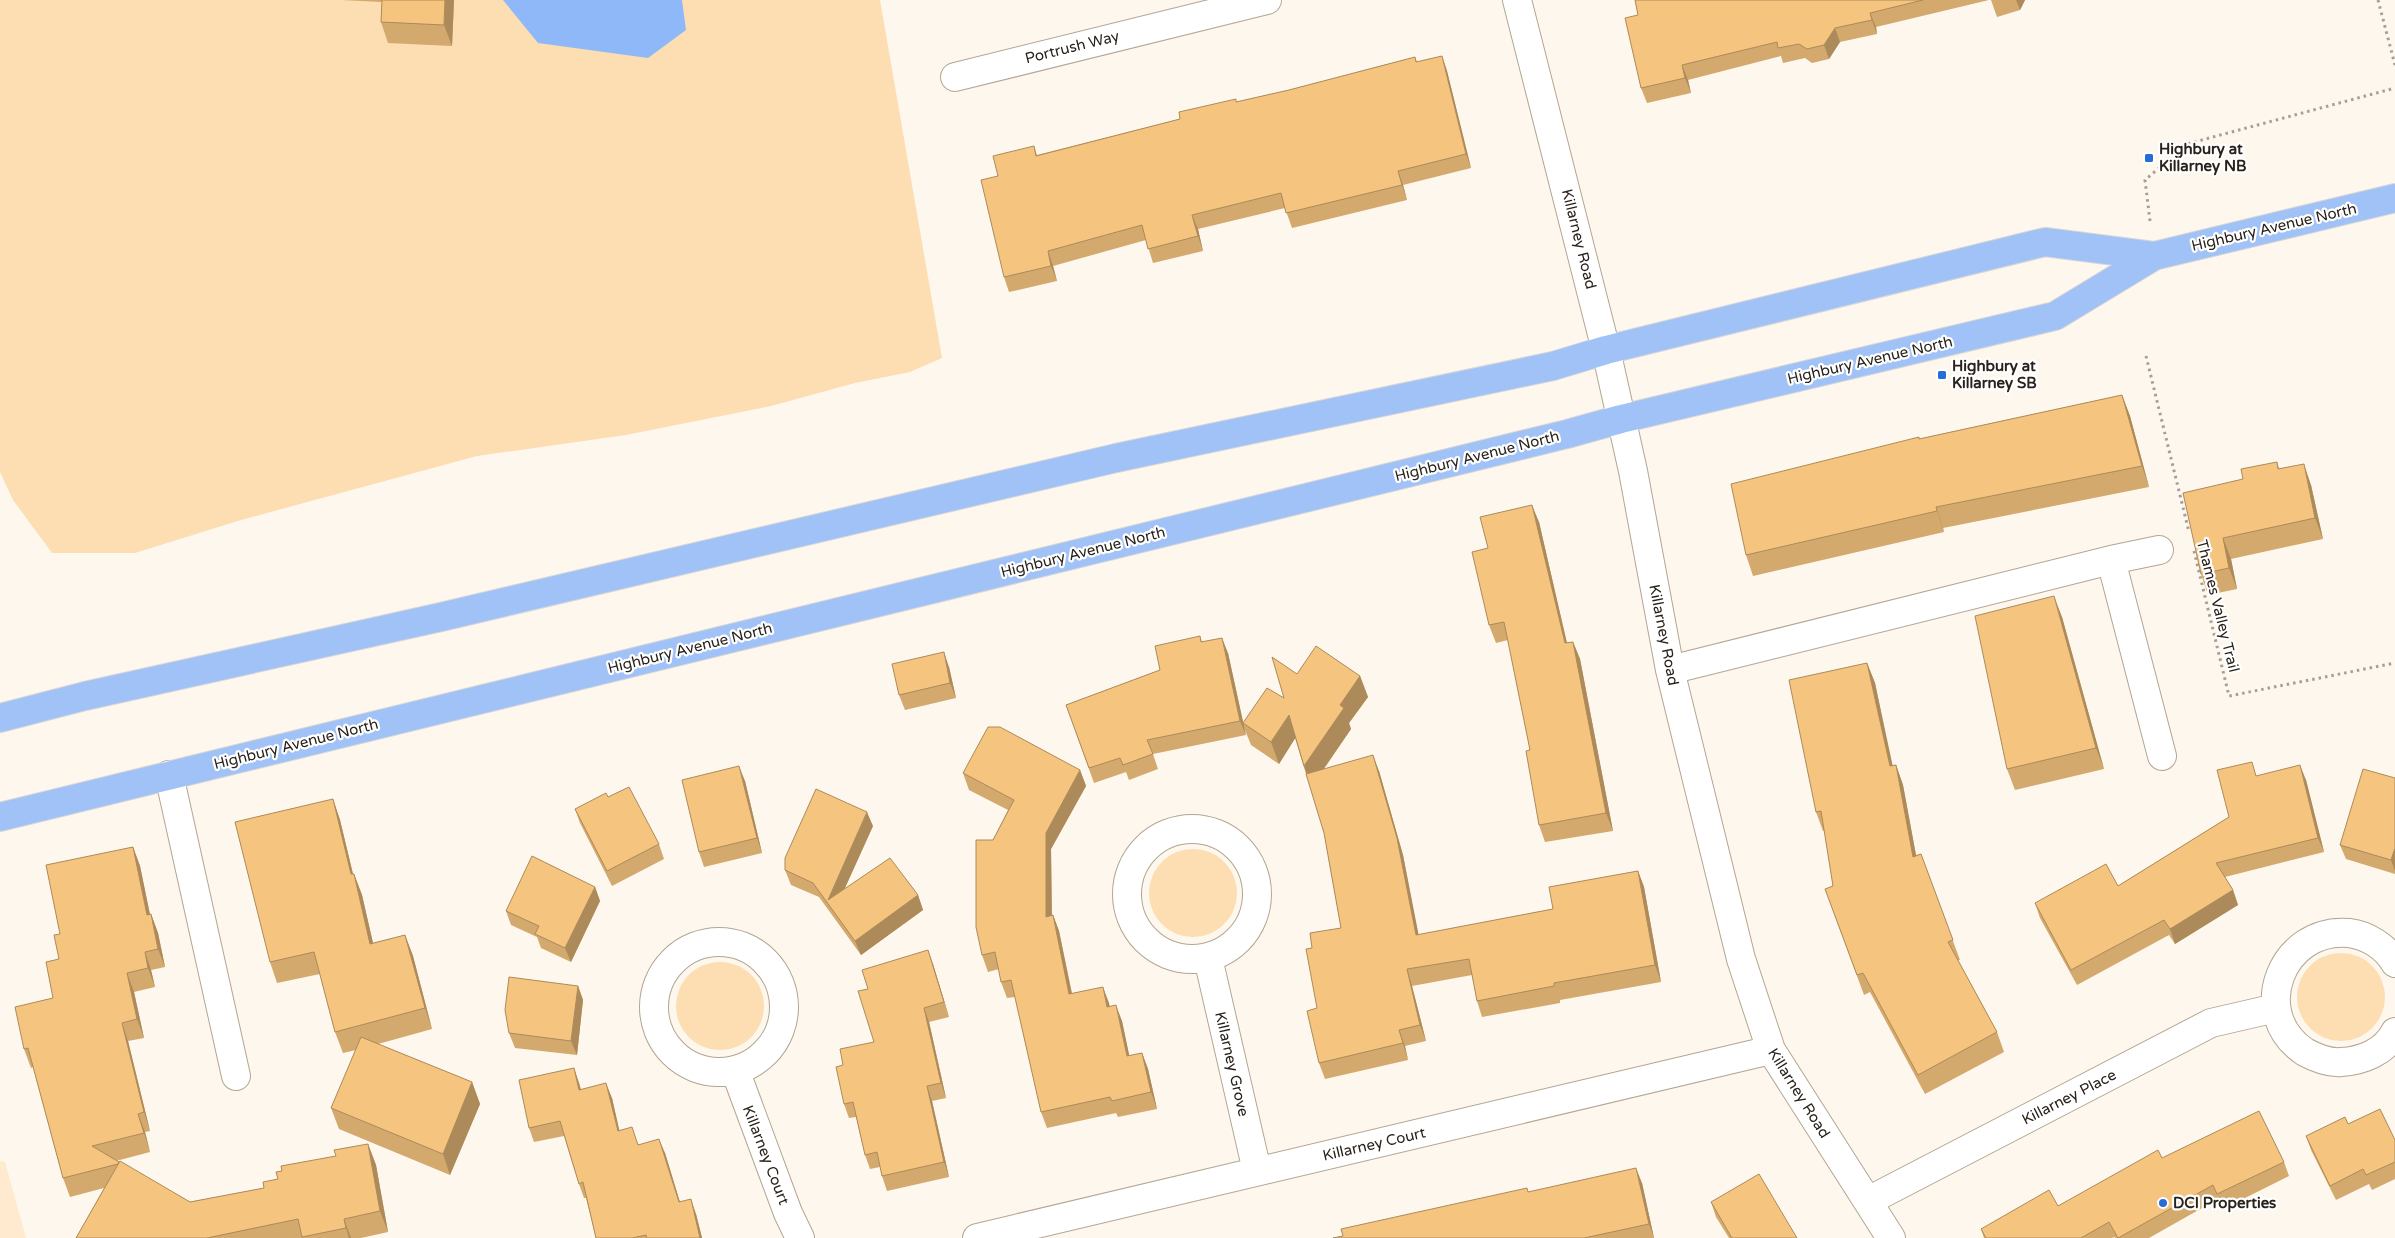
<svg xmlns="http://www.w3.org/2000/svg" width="2395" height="1238" viewBox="0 0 2395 1238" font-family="'Varela Round',sans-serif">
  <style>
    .built { fill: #ffeacf }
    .green { fill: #fdddb2 }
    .water { fill: #8fb8f8 }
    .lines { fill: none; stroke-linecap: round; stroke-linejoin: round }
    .minor-casing { stroke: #b3a591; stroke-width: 30 }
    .major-casing { stroke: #d8d7d6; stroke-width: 30 }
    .path { stroke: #a59f97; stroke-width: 3; stroke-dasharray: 2.5 4; stroke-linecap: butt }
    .minor { stroke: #fff; stroke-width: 28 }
    .major { stroke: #a1c2f7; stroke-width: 28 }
    .wall { fill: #d3a96e }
    .shaded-wall { fill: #ac8a5a }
    .building { fill: #f5c580; stroke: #ac8a5a }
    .poi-dot { fill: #276dd9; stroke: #fff; stroke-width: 2 }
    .labels { text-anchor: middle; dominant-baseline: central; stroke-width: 4.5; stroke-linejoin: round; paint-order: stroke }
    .street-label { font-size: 15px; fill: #28221b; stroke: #fff }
    .poi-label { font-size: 15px; font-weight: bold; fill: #28221b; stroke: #fff; text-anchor: start }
  </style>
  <rect width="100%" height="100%" fill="#fdf7ee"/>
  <path class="built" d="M0 1161 5 1162 26 1238H0Z"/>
  <path class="green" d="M0 0H880L942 358 910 372 855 383 771 406 626 435 477 456 241 520 135 553H52L13 500 0 472Z
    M1149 893a44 44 0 1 1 88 0a44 44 0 1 1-88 0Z
    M2297 997a44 44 0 1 1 88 0a44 44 0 1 1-88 0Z
    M676 1006a44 44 0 1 1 88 0a44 44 0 1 1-88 0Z"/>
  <path class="water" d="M503 0H682L686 30 648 58 538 43Z"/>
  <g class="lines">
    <defs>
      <path id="minor" d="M1517 0 1606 350 1633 471 1670 670 1741 959 1771 1050 1891 1238
        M955 77 1267 0
        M2111 560 2162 756
        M1670 670 2111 560 2159 550
        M169 775 236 1076
        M1127 894a65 65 0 1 1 130 0a65 65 0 1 1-130 0Z
        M654 1007a65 65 0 1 1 130 0a65 65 0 1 1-130 0Z
        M1208 958 1257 1171
        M2395 963C2386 947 2367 935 2349 933 2281 927 2248 1014 2305 1052 2316 1058 2329 1063 2341 1062 2362 1061 2385 1052 2395 1032
        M735 1070 788 1213 800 1238
        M1868 1201 2211 1023 2276 1008
        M977 1238 1771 1050"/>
      <path id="major" d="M0 718 85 696 441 617 1116 458 1553 366 1606 350 2045 242 2154 256
        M0 817 1567 434 1621 419 2055 316 2154 256 2395 198"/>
    </defs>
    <use href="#minor" class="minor-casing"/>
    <use href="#major" class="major-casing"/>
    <path class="path" d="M2378 0 2395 65
      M2150 221 2145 180 2187 144 2395 88
      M2146 356 2189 532
      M2194 551 2229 696 2395 663"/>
    <use href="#minor" class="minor"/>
    <use href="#major" class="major"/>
  </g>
  <path class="wall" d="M341 0H454L452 46 388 43 381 22 382 2Z
    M1635 0H1989L1876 27 1877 34 1840 42 1829 59 1812 63 1805 58 1783 63 1781 56 1688 80 1691 93 1647 103 1641 88 1638 15Z
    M1991 0H2025L2020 10 1997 17Z
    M1442 56 1447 71 1471 168 1403 185 1407 200 1292 228 1285 208 1198 229 1203 251 1153 263 1146 240 1053 266 1057 281 1009 292 1004 277 1034 146 1037 155 1180 119 1237 102 1289 90 1415 57 1417 62Z
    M2122 395 2130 416 2149 487 1943 528 1944 532 1753 576 1746 555 1919 439Z
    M2277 462 2279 468 2311 485 2323 539 2231 559 2237 589 2208 595 2201 574 2243 479Z
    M1539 522 1567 643 1573 642 1580 659 1613 831 1545 842 1539 825 1530 750 1508 640 1496 643 1489 625Z
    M2062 617 2104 769 2015 790 2007 769Z
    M1200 636 1202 642 1228 653 1243 723 1284 698 1297 674 1360 676 1368 697 1349 723 1351 729 1324 769 1379 771 1403 855 1418 935 1553 909 1638 871 1644 887 1661 982 1560 1000V1003L1482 1017 1477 1001 1472 975 1412 986 1426 1041 1405 1046 1408 1060 1325 1079 1319 1063 1317 1008 1312 948 1341 928 1324 833 1295 738 1279 764 1251 745 1243 725 1246 735 1153 754 1158 769 1129 780 1126 772 1094 783 1066 705 1160 670Z
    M1867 663 1875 683 1892 766 1896 765 1903 785 1916 855 1921 854 1960 960H1958L1997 1032 2004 1052 1925 1094 1870 992 1864 995 1825 889 1833 886 1825 831H1823L1816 812Z
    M949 667 956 698 905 710 899 695Z
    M1080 770 1086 786 1051 849 1052 916 1053 915 1059 931 1072 993 1109 1003V1006L1122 1021 1129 1056 1142 1053 1148 1069 1157 1109 1118 1117 1116 1113 1047 1128 1041 1112 1015 997 1007 998 1001 982 999 969 988 972 982 955 993 840 1008 810 969 790 963 773Z
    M2257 776 2306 780 2324 852 2225 877 2233 890 2238 905 2175 944 2169 935 2077 985 2040 918 2035 903 2118 886 2229 817Z
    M2395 778V874L2346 859 2340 845Z
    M745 781 762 853 704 867 699 852Z
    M608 797 659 844 664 859 612 886 580 823 575 809Z
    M333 799 340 820 353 874H354L362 895 373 943 405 935 413 956 432 1029 378 1044 472 1082 480 1104 450 1175 339 1129 331 1108 356 1050 343 1053 335 1032 320 974 277 983 270 962Z
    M873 826 845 888 918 895 923 910 861 955 819 897 791 885 785 870Z
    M133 847 140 866 150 915 151 914 158 933 165 967 151 970 155 987 134 992 144 1038 128 1041 150 1131 145 1132 150 1152 116 1161 190 1202 264 1188 278 1179 282 1171 336 1156 368 1144 376 1165 388 1232 361 1238H76L104 1188 70 1197 63 1178 33 1067 31 1068 24 1049 53 998 59 959Z
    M595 887 600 901 571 962 541 948 537 937 511 925 506 911Z
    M933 964 949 1017 929 1022 946 1098 932 1101 949 1177 887 1191 882 1176 880 1167 870 1169 865 1155 856 1117 849 1118 844 1104 843 1065 874 1042 868 989Z
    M578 986 583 1000 577 1055 515 1048 509 1033Z
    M574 1068 581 1089 612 1098 619 1131 639 1145 665 1153 680 1202 696 1214 702 1238H596L586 1198H584L579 1184 564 1136 534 1142 529 1128Z
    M2348 1124 2395 1140V1179L2372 1190 2369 1184 2336 1200 2311 1150 2306 1136Z
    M2162 1158 2284 1162 2289 1176 2223 1209 2218 1199 2149 1238H2115V1237L2112 1238H1984L1981 1229 2058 1206Z
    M1642 1183 1654 1238H1333L1529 1192Z
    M1711 1202 1797 1238H1729L1716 1217Z"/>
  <path class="shaded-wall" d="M445 0H454L452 46 444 25Z
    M2016 0H2025L2020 10Z
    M1870 13 1876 27 1877 34 1872 20Z
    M1835 28 1840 42 1829 59 1824 45Z
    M1442 56 1447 71 1471 168 1466 154Z
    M1682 65 1688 80 1691 93 1685 78Z
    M1398 171 1403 185 1407 200 1402 185Z
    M1192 215 1198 229 1203 251 1198 236Z
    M1048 251 1053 266 1057 281 1051 266Z
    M2122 395 2130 416 2149 487 2142 466Z
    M2304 464 2311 485 2323 539 2315 518Z
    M1532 505 1539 522 1571 661 1565 643Z
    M1936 507 1943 528 1944 532 1937 511Z
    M2223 538 2231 559 2237 589 2229 568Z
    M2054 596 2062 617 2104 769 2096 748Z
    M1222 638 1228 653 1246 735 1240 721Z
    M1573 642 1580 659 1613 831 1606 813Z
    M944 652 949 667 956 698 950 683Z
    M1867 663 1875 683 1897 786 1890 766Z
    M1360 676 1368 697 1349 723 1351 729 1311 787 1304 766 1340 705Z
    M1289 715 1296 737 1279 764 1271 742Z
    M1373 755 1379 771 1403 855 1422 952 1416 935Z
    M1896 765 1903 785 1920 877 1913 857Z
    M2300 765 2306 780 2324 852 2318 838Z
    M739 766 745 781 762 853 757 838Z
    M1080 770 1086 786 1051 849 1052 933 1046 917V833Z
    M333 799 340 820 358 895 351 874Z
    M867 812 873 826 834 912 828 900Z
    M133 847 140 866 154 934 147 915Z
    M2395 848V871L2391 860Z
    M1638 871 1644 887 1661 982 1655 965Z
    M354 874 362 895 378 965 370 944Z
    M595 887 600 901 571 962 565 948Z
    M2233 890 2238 905 2175 944 2170 929Z
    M918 895 923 910 861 955 855 941Z
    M151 914 158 933 165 967 158 949Z
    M1053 915 1059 931 1075 1010 1069 994Z
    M405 935 413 956 432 1029 425 1008Z
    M928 950 933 964 949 1017 944 1002Z
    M145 952 151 970 155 987 148 968Z
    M1407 969 1412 986 1426 1041 1420 1025Z
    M127 973 134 992 144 1038 137 1019Z
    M578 986 583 1000 577 1055 571 1041Z
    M1103 987 1109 1003 1113 1023 1107 1007Z
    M1116 1005 1122 1021 1133 1073 1127 1056Z
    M924 1008 929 1022 946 1098 941 1083Z
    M122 1023 128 1041 150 1131 144 1112Z
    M1399 1030 1405 1046 1408 1060 1403 1043Z
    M1142 1053 1148 1069 1157 1109 1151 1092Z
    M574 1068 579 1083 584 1104 579 1090Z
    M472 1082 480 1104 450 1175 443 1154Z
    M606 1083 612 1098 623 1146 618 1131Z
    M927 1086 932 1101 949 1177 944 1162Z
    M138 1114 145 1132 150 1152Z
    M659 1139 665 1153 684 1216 679 1202Z
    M368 1144 376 1165 388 1232 380 1211Z
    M1636 1168 1642 1183 1654 1238 1649 1224Z
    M691 1199 696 1214 702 1238H700Z
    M344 1219 351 1238H349L346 1228Z"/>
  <path class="building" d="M382 0H445L444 25 381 22Z
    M1635 0H1923L1870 13 1872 20 1835 28 1824 45 1807 49 1799 44 1778 48 1777 42 1682 65 1685 78 1641 88 1625 18 1638 15Z
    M1442 56 1466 154 1398 171 1402 185 1286 213 1281 193 1192 215 1198 236 1148 249 1142 225 1048 251 1051 266 1004 277 981 180 998 176 993 156 1034 146 1036 156 1180 119 1179 112 1236 99V102L1289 90 1415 57 1416 62Z
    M2122 395 2142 466 1936 507 1937 511 1746 555 1731 484 1919 437V439Z
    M2277 462 2278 469 2304 464 2315 518 2223 538 2229 568 2201 574 2183 493 2243 479 2241 469Z
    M1532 505 1565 643 1573 642 1606 813 1539 825 1526 751 1530 750 1504 622 1489 625 1472 552 1488 548 1480 517Z
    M2054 596 2096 748 2007 769 1975 616Z
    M1200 636 1201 642 1222 638 1240 721 1147 740 1153 754 1123 765 1120 758 1089 768 1066 705 1160 670 1155 646Z
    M1316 646 1360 676 1340 705 1344 708 1304 766 1289 715 1271 742 1243 723 1267 688 1284 698 1272 657 1297 674Z
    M944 652 950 683 899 695 892 664Z
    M1867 663 1890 766 1896 765 1913 857 1921 854 1953 940 1948 942 1997 1032 1918 1075 1863 973 1857 975 1825 889 1833 886 1821 811 1816 812 1789 680Z
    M988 727H1000L1080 770 1046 833V917L1053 915 1069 994 1103 987 1107 1007 1116 1005 1127 1056 1142 1053 1151 1092 1112 1101 1110 1097 1041 1112 1011 980 1001 982 995 952 982 955 976 927V840H993L1014 800 963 773Z
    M1373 755 1397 838 1416 935 1553 909 1549 887 1638 871 1655 965 1554 983V986L1477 1001 1469 959 1407 969 1420 1025 1399 1030 1403 1043 1319 1063 1307 1011 1317 1008 1306 949 1312 948 1310 933 1341 928 1324 833 1306 774Z
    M2252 762 2256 776 2300 765 2318 838 2216 863 2233 890 2170 929 2164 920 2071 970 2035 903 2106 864 2118 886 2229 817 2217 770Z
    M739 766 757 838 699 852 682 780Z
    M2363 769 2395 778V848L2391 860 2340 845Z
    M629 787 659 844 607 871 575 809 606 793 608 797Z
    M816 789 867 812 828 900 890 858 918 895 855 941 813 883 785 870V858Z
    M333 799 351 874H354L370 944 405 935 425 1008 335 1032 314 952 270 962 235 822Z
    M133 847 147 915 151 914 158 949 145 952 148 968 127 973 137 1019 122 1023 144 1112 138 1114 144 1133 92 1146 119 1162 118 1164 63 1178 28 1048 24 1049 15 1007 53 998 46 962 59 959 54 935 60 934 46 865Z
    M532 856 595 887 565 948 535 934 539 926 506 911Z
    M928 950 944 1002 924 1008 941 1083 927 1086 944 1162 882 1176 877 1152 865 1155 853 1102 844 1104 836 1067 843 1065 840 1049 874 1042 858 991 868 989 862 970Z
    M509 977 578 986 571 1041 509 1033 505 1010Z
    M361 1037 472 1082 443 1154 331 1108Z
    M574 1068 579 1090 606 1083 618 1131 632 1127 638 1145 659 1139 679 1202 691 1199 700 1238H647L646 1235 632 1238H596L583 1182 579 1184 560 1121 529 1128 519 1080Z
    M2380 1109 2395 1140V1162L2366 1175 2363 1169 2330 1186 2306 1136 2345 1117 2348 1124Z
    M2259 1111 2284 1162 2217 1194 2213 1185 2118 1238 2109 1222 2081 1238H1986L1981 1229 2049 1190 2058 1206 2158 1150 2162 1158Z
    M368 1144 380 1211 344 1219 346 1228 302 1237 298 1219 207 1238H76L120 1161 190 1202 264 1188 263 1182 278 1179 276 1172 282 1171 281 1166 336 1156 334 1150Z
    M1636 1168 1649 1224 1584 1238H1333L1343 1236 1341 1229 1527 1188 1528 1192Z
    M1759 1174 1797 1238H1732L1711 1202Z"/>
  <g class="poi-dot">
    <rect x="2144" y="153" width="10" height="10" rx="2.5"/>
    <rect x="1937" y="370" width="10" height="10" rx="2.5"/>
    <circle cx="2163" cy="1203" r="5"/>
  </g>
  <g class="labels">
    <g class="street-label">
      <text transform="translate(1072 47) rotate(-14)">Portrush Way</text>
      <text transform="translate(2274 227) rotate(-13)">Highbury Avenue North</text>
      <text transform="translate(1579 239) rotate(76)">Killarney Road</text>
      <text transform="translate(1870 360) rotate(-13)">Highbury Avenue North</text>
      <text transform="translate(1477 456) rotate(-14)">Highbury Avenue North</text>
      <text transform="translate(1083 552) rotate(-14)">Highbury Avenue North</text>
      <text transform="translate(2218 606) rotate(76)">Thames Valley Trail</text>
      <text transform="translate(1664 635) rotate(79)">Killarney Road</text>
      <text transform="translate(690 648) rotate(-14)">Highbury Avenue North</text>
      <text transform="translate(296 744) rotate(-14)">Highbury Avenue North</text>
      <text transform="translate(1232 1064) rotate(77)">Killarney Grove</text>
      <text transform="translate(1799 1093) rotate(58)">Killarney Road</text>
      <text transform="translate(2069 1097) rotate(-27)">Killarney Place</text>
      <text transform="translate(1374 1144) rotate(-13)">Killarney Court</text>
      <text transform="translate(766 1155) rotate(69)">Killarney Court</text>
    </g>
    <g class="poi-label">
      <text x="2159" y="149">Highbury at<tspan x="2159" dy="17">Killarney NB</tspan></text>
      <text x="1952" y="366">Highbury at<tspan x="1952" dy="17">Killarney SB</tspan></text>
      <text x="2173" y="1203">DCI Properties</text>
    </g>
  </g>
</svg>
